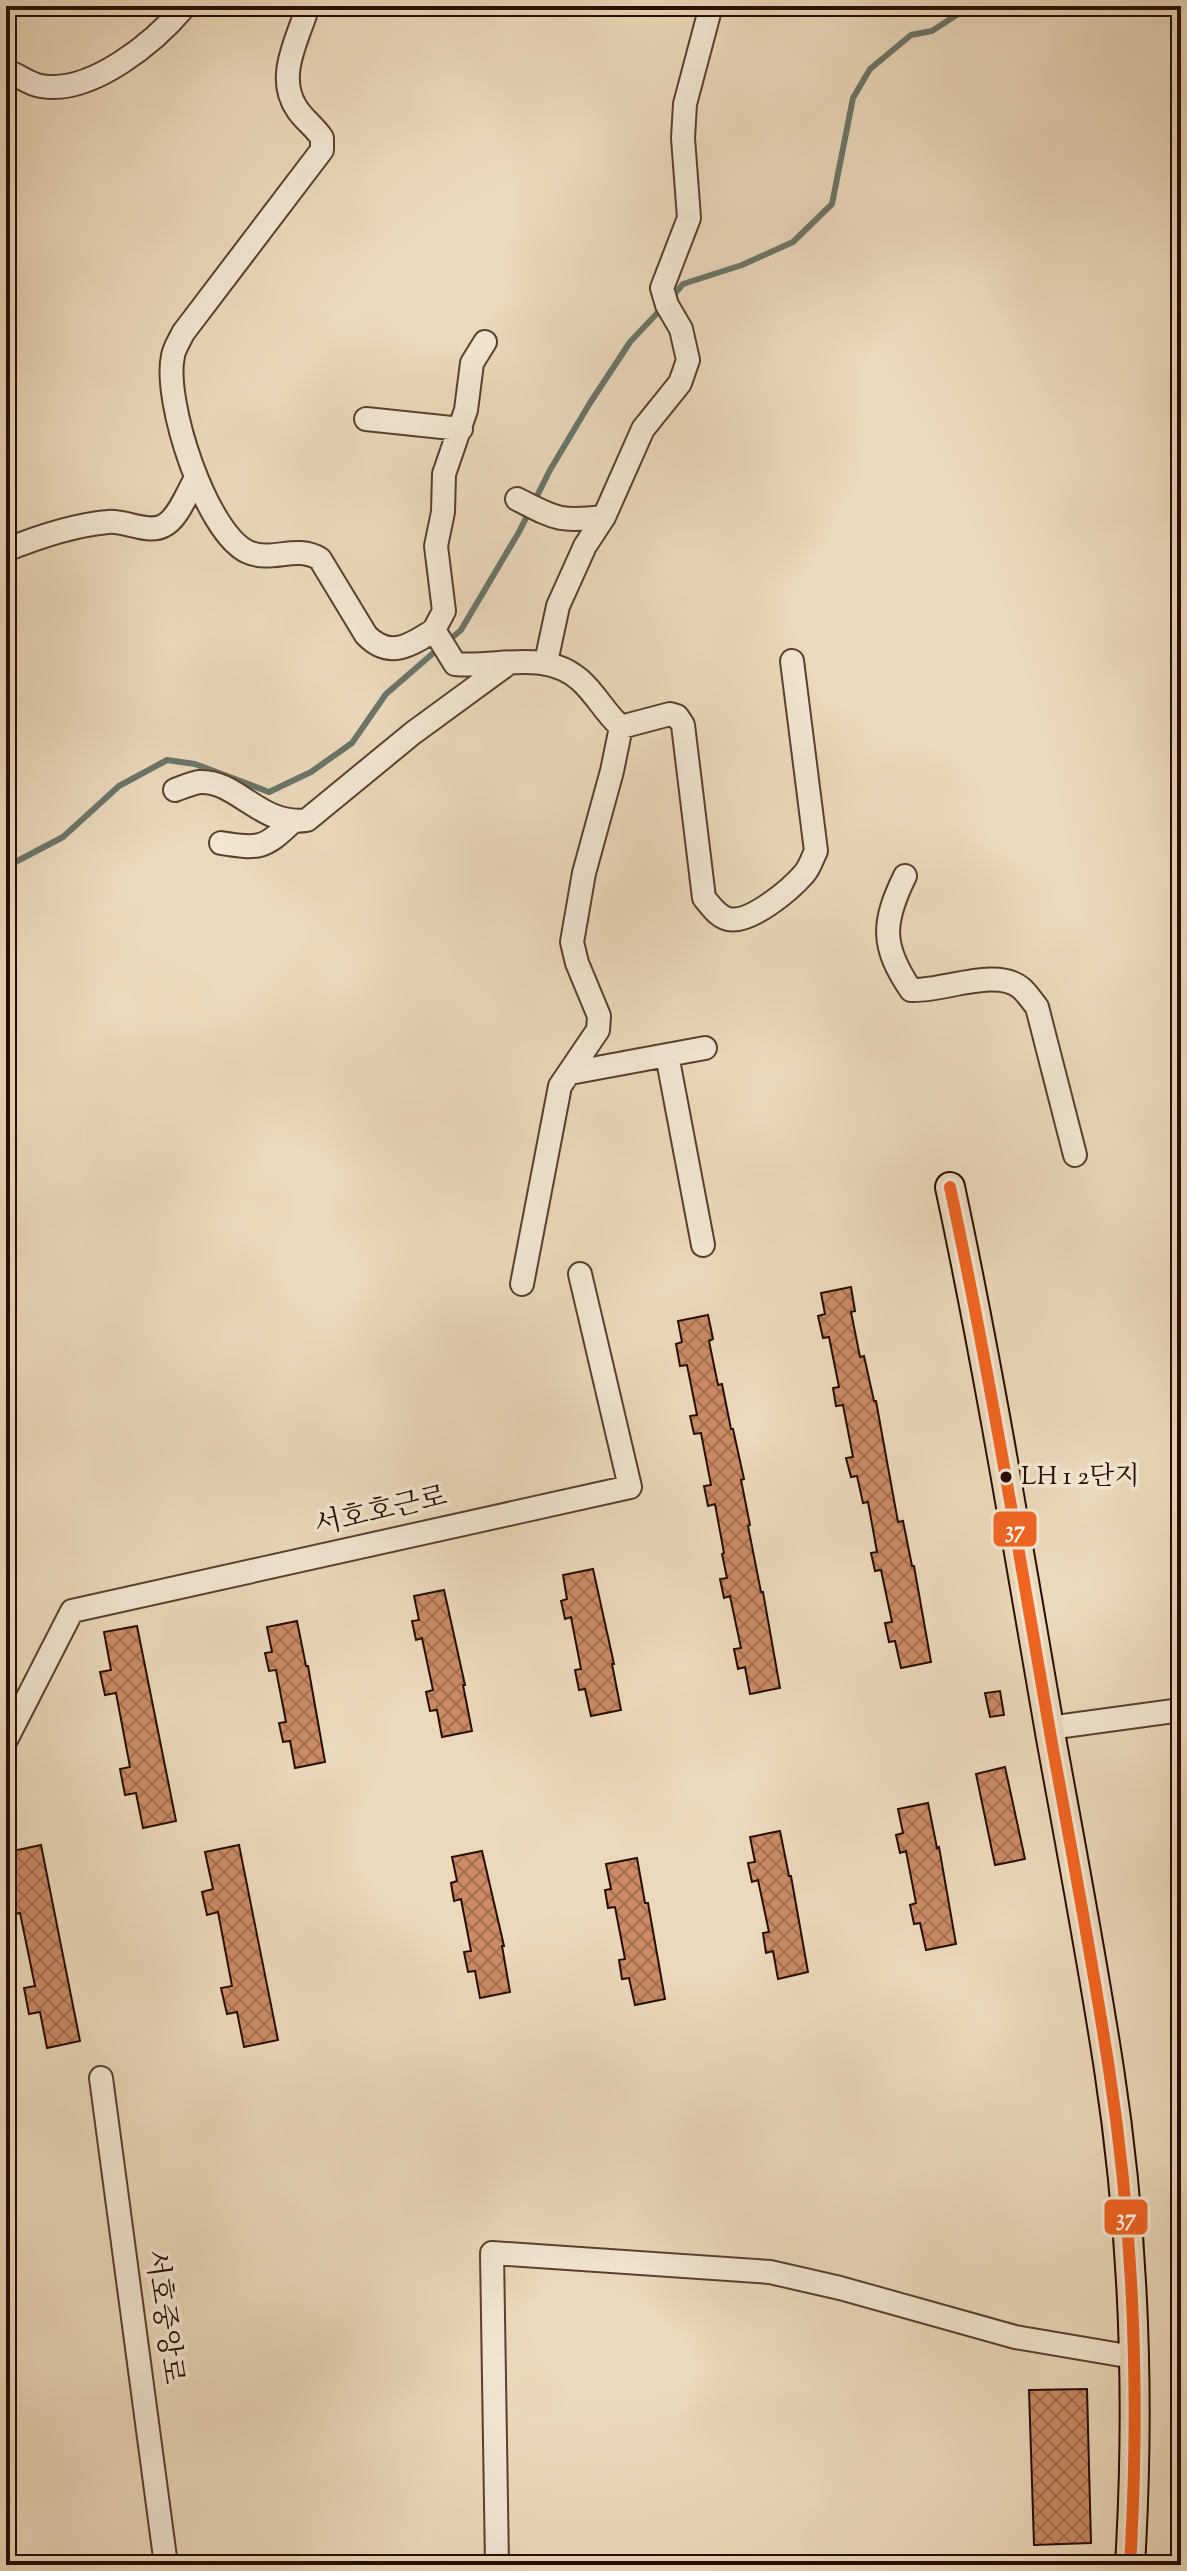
<svg xmlns="http://www.w3.org/2000/svg" width="1187" height="2571" viewBox="0 0 1187 2571" font-family="'Sorts Mill Goudy','Noto Serif KR',serif">
  <style>
    .lines { fill: none; stroke-linecap: round; stroke-linejoin: round }
    .stream { stroke: #6b7569; stroke-width: 6 }
    .building { fill: url(#building-cross-hatch); stroke: #280d00; stroke-width: 2 }
    .minor-casing { stroke: #59402f; stroke-width: 26 }
    .major-casing { stroke: #280d00; stroke-width: 32 }
    .minor { stroke: #f2e6d3; stroke-width: 22 }
    .major { stroke: #ebd9bb; stroke-width: 28 }
    .bus-1-casing { stroke: #f2e6d3; stroke-width: 18 }
    .bus-1 { stroke: #f26522; stroke-width: 12 }
    .bus-dot { fill: #280d00; stroke: #f2e6d3; stroke-width: 3 }
    .labels { text-anchor: middle; dominant-baseline: central; stroke-width: 7; stroke-linejoin: round; paint-order: stroke }
    .bus-label { font-size: 26px; fill: #280d00; stroke: #f2e6d3; text-anchor: start }
    .street-label { font-size: 28px; fill: #280d00; stroke: #f2e6d3 }
    .line-badge { stroke: #f2e6d3; stroke-width: 3 }
    .badge-label { font-size: 22px; text-anchor: middle; font-weight: bold; fill: #fff }
  </style>
  <defs>
    <pattern id="building-cross-hatch" width="8" height="8" patternUnits="userSpaceOnUse" patternTransform="scale(2)"><rect width="8" height="8" fill="#ca8b66"/><path d="M0 0l8 8M0 8l8-8" fill="none" stroke="#a47052"/></pattern>
  </defs>
  <rect width="100%" height="100%" fill="#ebd9bb"/>
  <filter id="stains"><feTurbulence type="fractalNoise" baseFrequency=".0025" numOctaves="4"/><feColorMatrix values="0 0 0 0 .2 0 0 0 0 .09 0 0 0 0 .02 0 0 0 .5 -.17"/></filter>
  <radialGradient id="worn" r=".72"><stop offset=".6" stop-color="#630" stop-opacity="0"/><stop offset="1" stop-color="#630" stop-opacity=".3"/></radialGradient>
  <g class="lines">
    <path class="stream" d="M671 298 683 284 742 265 793 242 832 204 853 98 870 69 911 35 932 31 958 14 964 6
      M447 642 461 630 519 532 550 470 590 403 630 342 663 307
      M6 867 63 837 119 786 167 760 195 764 269 792 311 772 352 743 386 694 438 649"/>
  </g>
  <path class="building" d="M851 1287 855 1311 851 1312 860 1357 864 1356 874 1401H876L898 1522 903 1521 912 1566H914L931 1662 901 1668 895 1641 889 1642 885 1623 892 1622 881 1570 875 1571 871 1553 877 1552 868 1502 863 1503 857 1476 851 1477 846 1458 853 1457 843 1405 836 1406 833 1388 839 1387 829 1337 823 1338 818 1316 825 1314 821 1293Z
    M708 1315 713 1339 709 1341 718 1385 722 1384 731 1429H733L744 1479 741 1480 750 1525 748 1526 761 1592H763L780 1688 750 1694 745 1667 738 1669 734 1649 741 1648 730 1596 724 1598 720 1579 727 1578 722 1554 724 1553 715 1504 708 1506 704 1486 711 1485 701 1433 694 1434 690 1416 697 1415 687 1365 680 1366 676 1344 682 1342 678 1321Z
    M593 1569 614 1664H612L621 1710 591 1716 585 1689 579 1690 575 1670 581 1669 571 1617 565 1619 561 1601 567 1599 563 1575Z
    M444 1590 465 1685H463L472 1731 442 1737 437 1710 430 1711 426 1692 433 1690 422 1638 416 1640 412 1621 419 1620 414 1596Z
    M297 1621 306 1666H308L325 1762 295 1768 290 1741 283 1742 279 1723 286 1722 276 1670 269 1671 265 1653 272 1652 267 1627Z
    M137 1626 176 1821 143 1828 136 1793 125 1795 120 1769 130 1767 116 1693 105 1695 100 1672 111 1670 104 1632Z
    M1000 1691 1004 1715 990 1717 985 1693Z
    M1005 1767 1025 1859 995 1865 976 1774Z
    M928 1803 937 1848 939 1847 956 1944 926 1950 920 1923 914 1924 910 1905 916 1903 906 1851 900 1853 896 1835 903 1833 898 1809Z
    M780 1831 789 1876H791L808 1972 778 1979 773 1951 766 1953 763 1933 769 1932 758 1880 752 1882 748 1863 755 1862 750 1837Z
    M41 1845 80 2041 47 2048 40 2012 29 2014 24 1988 35 1986 20 1913 9 1915 6 1898V1892L15 1890 8 1852Z
    M239 1845 278 2040 244 2047 237 2012 227 2014 221 1988 232 1986 218 1912 207 1915 202 1892 213 1889 205 1852Z
    M482 1851 504 1946H502L510 1992 480 1998 475 1971 468 1972 464 1952 471 1951 461 1899 454 1901 451 1883 457 1881 452 1857Z
    M637 1858 645 1903H648L665 1999 635 2005 629 1978 622 1979 619 1960 625 1959 615 1907 608 1908 605 1890 611 1889 606 1864Z
    M1087 2389 1091 2543 1034 2545 1029 2390Z"/>
  <g class="lines">
    <defs>
      <path id="minor" d="M308 6C298 39 275 77 297 109 304 120 315 127 322 138V150L183 333C180 340 174 348 173 356 163 400 206 533 248 552 272 563 296 544 320 559L366 635C389 659 410 646 434 630
        M6 71C18 74 28 84 41 86 91 95 155 42 185 6
        M485 342 472 363 466 410 444 474 443 512 436 546 444 611 434 630 455 664C498 668 545 649 580 680 596 694 605 713 621 727L670 714 677 716 683 725 704 898C711 906 717 916 728 919 750 924 790 890 804 874 810 867 812 859 816 851L792 661
        M366 419 461 429
        M517 499C556 519 559 522 604 517
        M6 550C38 537 74 525 108 522 125 520 147 534 163 526 178 519 187 493 195 480
        M546 662 558 606 585 546 604 517 643 429 680 383 688 360 681 329 667 305 662 288 689 218 683 138 685 104 711 6
        M175 790C183 787 192 783 200 782 237 780 261 827 307 820L413 733 506 665
        M221 843C259 849 264 849 292 822
        M905 876C882 923 881 946 911 990 942 992 996 967 1021 988 1027 993 1032 1001 1037 1007L1075 1155
        M667 1055 705 1048
        M570 1073 667 1055 703 1245
        M522 1284 560 1086 598 1030 599 1016 577 963 572 942 584 873 612 771 621 727
        M1049 1728 1181 1710
        M6 1740 72 1611 630 1487 580 1274
        M101 2078 166 2565
        M497 2565 492 2253 770 2272 840 2288 1015 2337 1133 2357"/>
      <path id="major" d="M950 1187C989 1369 1019 1554 1051 1738 1071 1848 1092 1958 1109 2069 1134 2232 1140 2400 1130 2565"/>
    </defs>
    <use href="#minor" class="minor-casing"/>
    <use href="#major" class="major-casing"/>
    <use href="#minor" class="minor"/>
    <use href="#major" class="major"/>
    <defs>
      <path id="bus-1" d="M950 1187C989 1369 1019 1554 1051 1738 1071 1848 1092 1958 1109 2069 1134 2232 1140 2400 1130 2565"/>
    </defs>
    <use href="#bus-1" class="bus-1-casing"/>
    <use href="#bus-1" class="bus-1"/>
  </g>
  <circle class="bus-dot" cx="1006" cy="1477" r="7"/>
  <g class="labels">
    <g class="bus-label">
      <text x="1021" y="1477">LH 1 2단지</text>
    </g>
    <g class="street-label">
      <text transform="translate(381 1512) rotate(-13)">서호호근로</text>
      <text transform="translate(163 2317) rotate(82)">서호중앙로</text>
    </g>
  </g>
  <g class="line-badge">
    <rect x="992" y="1510" width="46" height="38" rx="8" fill="#f26522"/>
    <rect x="1103" y="2198" width="46" height="38" rx="8" fill="#f26522"/>
  </g>
  <g class="badge-label">
    <text x="1015" y="1537">37</text>
    <text x="1126" y="2225">37</text>
  </g>
  <rect width="1187" height="2571" fill="none" stroke="#ebd9bb" stroke-width="32"/>
  <rect x="8" y="8" width="1171" height="2555" fill="none" stroke="#280d00" stroke-width="4"/>
  <rect x="16" y="16" width="1155" height="2539" fill="none" stroke="#280d00" stroke-width="2"/>
  <rect width="100%" height="100%" filter="url(#stains)"/>
  <rect width="100%" height="100%" fill="url(#worn)"/>
</svg>
